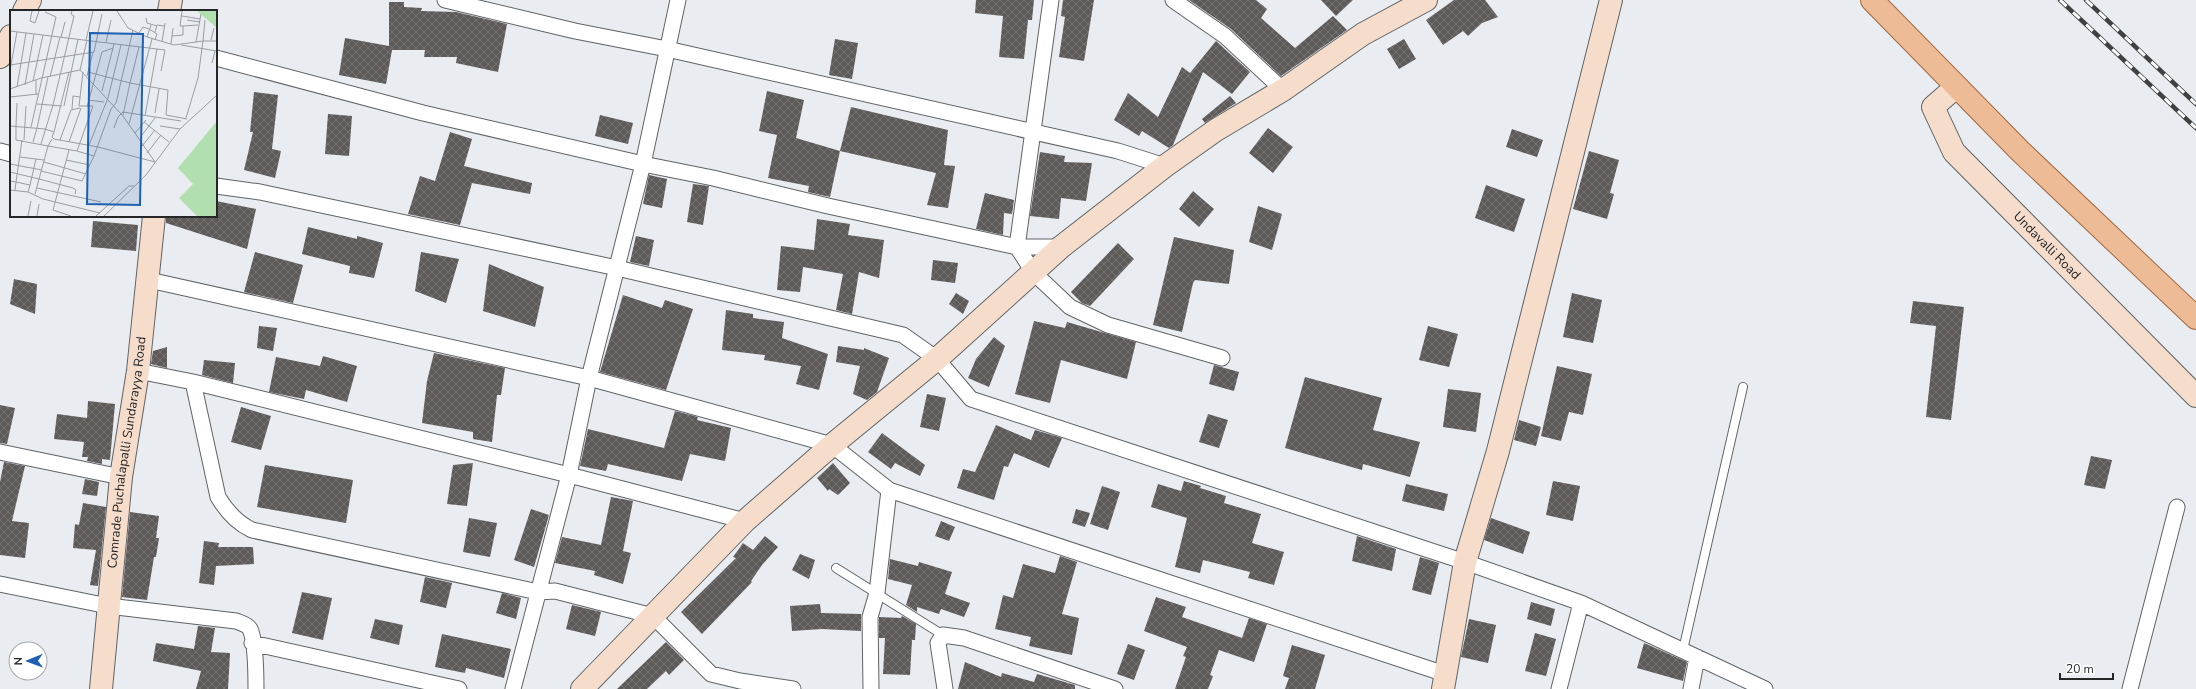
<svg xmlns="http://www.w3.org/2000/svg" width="2196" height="689" viewBox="0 0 2196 689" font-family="'Nunito Sans',sans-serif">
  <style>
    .building { fill: url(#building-cross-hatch) }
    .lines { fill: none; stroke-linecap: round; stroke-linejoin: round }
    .lane-casing { stroke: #606366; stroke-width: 10 }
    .street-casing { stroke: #606366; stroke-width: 17 }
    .secondary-casing { stroke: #606366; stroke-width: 24 }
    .primary-casing { stroke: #a06942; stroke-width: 24 }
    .lane { stroke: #fff; stroke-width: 8 }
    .street { stroke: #fff; stroke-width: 15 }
    .secondary { stroke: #f6ddcb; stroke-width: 22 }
    .primary { stroke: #eebb97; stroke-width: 22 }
    .rail-casing { stroke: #404142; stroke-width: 4.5 }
    .rail { stroke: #fff; stroke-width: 3; stroke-dasharray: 9; stroke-linecap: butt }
    .labels { text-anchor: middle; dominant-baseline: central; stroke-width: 4; stroke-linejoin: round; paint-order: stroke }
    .street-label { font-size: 13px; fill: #252627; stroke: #fff }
    .inset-road { fill: none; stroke: #9b9da0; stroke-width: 1 }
    .view { fill: #1e60b1; fill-opacity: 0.15; stroke: #1e60b1; stroke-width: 2 }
    .inset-edge { fill: none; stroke: #252627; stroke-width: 2 }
  </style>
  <defs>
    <pattern id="building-cross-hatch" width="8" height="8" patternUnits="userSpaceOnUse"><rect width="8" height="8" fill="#5e5a5a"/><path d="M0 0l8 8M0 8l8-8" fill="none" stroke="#767373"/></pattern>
  </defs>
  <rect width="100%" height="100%" fill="#e9ecf0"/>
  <path class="building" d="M976 0H1034L1032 20H1028L1024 59 999 57 1003 16 975 13Z
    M1063 0H1094L1084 61 1059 57 1065 17 1061 16Z
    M1189 0H1256L1267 9 1261 18 1295 48 1333 16 1347 30 1281 76 1231 29Z
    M1321 0H1353L1336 16Z
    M1454 0H1485L1498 17 1482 23 1468 36 1463 31 1443 45 1426 20Z
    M389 2H404V7L422 8 421 11 456 12 507 24 498 72 456 63 457 57H424L425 50H392L386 84 339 75 345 38 389 46Z
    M835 39 858 43 852 79 829 75Z
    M1404 39 1416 59 1399 69 1387 49Z
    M1216 41 1250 72 1232 94 1203 72 1173 145 1169 148 1142 131 1139 136 1114 120 1128 93 1158 117 1182 67 1190 73Z
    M767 91 804 100 796 138 840 151 830 197 808 192 809 186 768 178 777 135 759 131Z
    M254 92 278 95 272 149 281 151 275 178 244 170 253 132H250Z
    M1230 96 1236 103 1205 123 1202 119Z
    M851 107 948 130 944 165 955 166 948 208 927 205 936 173 840 151Z
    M328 114 352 116 349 156 325 154Z
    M600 115 633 123 628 144 595 136Z
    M1268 128 1293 147 1273 173 1249 153Z
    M1512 129 1543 140 1537 157 1506 147Z
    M450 132 472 139 464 166 532 183 530 194 472 183 460 225 408 214 420 176 435 181Z
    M1589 151 1619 160 1610 193 1614 194 1607 219 1573 209Z
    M1040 152 1065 156 1064 162 1092 163 1086 201 1061 198 1059 219 1030 216Z
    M649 175 667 179 662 208 643 204Z
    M693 184 709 186 703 225 687 222Z
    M1486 185 1525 199 1514 232 1475 218Z
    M1193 191 1214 209 1199 227 1179 209Z
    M985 193 1014 200 1012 214 1004 213 1003 235 976 229Z
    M216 201 256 209 247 249 166 223V216H216Z
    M1258 206 1282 214 1272 250 1249 242Z
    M817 219 850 224 848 235 884 240 879 278 859 272 852 314 836 310 843 274 803 267 800 292 777 290 781 246 814 250Z
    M93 221 138 225 136 251 91 247Z
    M308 227 357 239V236L383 243 374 278 349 273 350 266 302 254Z
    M636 236 654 240 649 266 630 262Z
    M1174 237 1234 250 1229 284 1195 280 1193 283 1182 332 1153 325Z
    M1118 243 1134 259 1090 306 1082 303 1071 292Z
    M255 252 303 265 293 303 244 292Z
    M421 252 459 259 446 303 415 291Z
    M933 260 958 263 955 283 931 280Z
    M489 264 544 287 535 327 483 311Z
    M14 279 37 284 35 314 10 304Z
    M956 293 969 301 963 314 949 304Z
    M1572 293 1602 300 1593 343 1563 337Z
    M623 295 662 308 665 300 693 309 666 390 600 372Z
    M1913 301 1964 307 1951 420 1926 417 1936 326 1910 323Z
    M726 310 753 314V318L784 322 782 338 828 354 819 390 796 384 801 366 764 360 765 355 722 350Z
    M1034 321 1065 328 1067 322 1136 342 1127 379 1061 360 1050 403 1015 394Z
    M259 326 277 328 273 351 257 348Z
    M1428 326 1458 334 1449 367 1419 360Z
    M994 337 1005 346 989 387 968 378 976 359Z
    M838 346 864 350V348L889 358 877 392 867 400 853 394 860 366 836 362Z
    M167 347V368L151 364 153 351Z
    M434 353 505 368 501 395H497L492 442 473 439V432L422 423 427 381Z
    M323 356 357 366 347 402 306 390 304 399 269 392 276 357 320 366Z
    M204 360 235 363 233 383 202 375Z
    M1214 365 1239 372 1234 391 1209 384Z
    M1557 366 1592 374 1583 415 1569 412 1561 441 1541 436Z
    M1305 377 1382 398 1373 430 1420 442 1410 477 1363 464 1362 470 1285 448Z
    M1448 389 1481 393 1476 432 1443 427Z
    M927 394 946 398 939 431 920 427Z
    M88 401 115 404 110 460 102 459V464L87 461 88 457H82L84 442 54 439 57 414 87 418Z
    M0 405 15 408 7 444 0 443Z
    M241 407 271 416 261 450 231 442Z
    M675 411 698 417 697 420 731 428 725 461 690 454 682 481 608 464 606 471 580 466 588 429 664 448Z
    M1208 414 1228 420 1219 448 1199 442Z
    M1519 420 1541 427 1536 446 1514 440Z
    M996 425 1031 440 1035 430 1062 438 1049 468 1014 453 1008 467 1004 466 994 500 957 488 963 469 975 472Z
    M882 433 925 465 920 476 895 463 891 469 868 452Z
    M2091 456 2112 460 2105 489 2084 485Z
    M4 462 25 466 12 521 29 523 25 558 0 555V482Z
    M473 463 467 506 447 504 453 465Z
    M833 463 850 483 838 495 829 489 828 491 817 478Z
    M265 465 353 480 346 523 257 507Z
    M85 479 99 482 97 496 82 494Z
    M1184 481 1201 486 1200 488 1226 496 1224 503 1261 514 1252 543 1284 552 1274 585 1248 578 1250 572 1203 560 1200 573 1175 567 1187 518 1151 507 1158 484 1181 491Z
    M1553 481 1580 486 1573 521 1546 515Z
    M1406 484 1448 494 1444 511 1402 501Z
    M1102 486 1120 492 1108 530 1090 524Z
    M611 497 633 501 623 551 631 553 623 584 594 575 595 571 555 563 562 537 601 545Z
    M83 503 106 507 98 586 90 585 96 550 73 548 75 524 79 525Z
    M531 509 549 515 534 567 514 560Z
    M1076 509 1090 513 1085 527 1072 523Z
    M130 512 159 516 156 538H159L156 557H154L147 600 122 597Z
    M469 518 497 523 490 557 463 552Z
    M1491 518 1530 532 1523 554 1484 540Z
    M941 521 955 527 949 541 935 536Z
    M765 536 778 547 762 565 751 581 752 582 702 634 681 612 736 558 733 557 743 543 753 550Z
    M1357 536 1396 549 1392 571 1352 561Z
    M204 541 219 543 218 547H253L254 564 216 566 214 585 199 583Z
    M800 554 815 560 809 579 792 570Z
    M1060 556 1077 562 1062 614 1079 618 1072 655 1029 646 1031 637 995 629 1003 595 1013 598 1023 564 1055 573Z
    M1420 557 1439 563 1431 595 1412 590Z
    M890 559 918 566 919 562 952 572 945 594 970 603 964 617 941 609 939 614 917 607V612L906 605 912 585 888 579Z
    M425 577 452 583 446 608 420 602Z
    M302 592 332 598 323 640 292 633Z
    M502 593 521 598 516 619 496 613Z
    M1156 597 1186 607 1182 617 1242 638 1249 618 1267 624 1254 662 1219 650 1210 675 1213 676 1208 689H1175L1186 657 1183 656 1187 647 1144 631Z
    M1531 602 1555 609 1551 626 1527 619Z
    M820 604 821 613 861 614V631L822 629 792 631 790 606Z
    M572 605 601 612 595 636 566 629Z
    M902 616 916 624 915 640H912L910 675 883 674 885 638H879V617L901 618Z
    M375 619 403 625 399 645 370 638Z
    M1469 619 1496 625 1488 663 1461 657Z
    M198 626 215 628 211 652 230 653 228 689H196L201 671 153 661 156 643 194 649Z
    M1535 633 1556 639 1546 676 1525 671Z
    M442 634 511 649 504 678 466 668 465 673 435 667Z
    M666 642 684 660 669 675 666 671 647 689H617Z
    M1644 643 1687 662 1683 681 1637 668Z
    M1128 644 1145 650 1134 680 1117 674Z
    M1292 645 1325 655 1315 689H1285L1289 678 1283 676Z
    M965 662 1001 677 1002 673 1034 682 1037 674 1075 685V689H958Z"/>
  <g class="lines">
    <defs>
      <path id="lane" d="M836 568 943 635
        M1683 650 1743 387"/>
      <path id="street" d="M445 0 575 31 667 49 1118 151 1165 166
        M678 0 643 164 713 178 828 206 1017 247H1061
        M1051 0 1017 247 1034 273 1070 307 1108 325 1222 358
        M1173 0 1225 36 1283 90
        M216 58 423 113 643 164 589 378 569 475 513 689
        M0 151 11 154
        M216 186 260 192 617 268 903 335 937 359 971 399 1465 562 1581 603 1765 689
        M149 280 589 378 832 445 889 490 1445 674
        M138 371 193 382 569 475 745 521
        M193 382 218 497C227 512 237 523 252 530L538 592 555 591 653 616 711 674 740 681 793 689
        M0 452 121 477
        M0 584 108 606 236 621C241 623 247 624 250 629 256 642 256 674 256 689
        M252 643 459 689
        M871 689 870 617 877 593 889 490
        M945 689 938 643 943 635 964 638 1115 689
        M1559 689 1581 603
        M1691 689 1697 657
        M2130 689 2177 507"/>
      <g id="secondary">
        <path d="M24 11 30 0"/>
        <path d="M169 11 171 0"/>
        <path d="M0 57 11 36"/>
        <path id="s1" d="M1956 87 1933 107 1954 152 2196 396"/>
        <path id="s2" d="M101 689 121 477 138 371 154 216"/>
        <path d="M582 689 745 521 832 445 937 359 1061 247 1165 166 1216 130 1283 90 1363 34 1426 0"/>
        <path d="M1443 689 1465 562 1498 451 1611 0"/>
      </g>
      <path id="primary" d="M1872 0 2020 151 2196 318"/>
    </defs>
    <use href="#lane" class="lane-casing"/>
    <use href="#street" class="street-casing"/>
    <use href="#secondary" class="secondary-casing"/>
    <use href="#primary" class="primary-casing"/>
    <use href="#lane" class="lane"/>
    <use href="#street" class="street"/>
    <use href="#secondary" class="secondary"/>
    <use href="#primary" class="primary"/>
    <defs>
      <path id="rail" d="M2060 0 2196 128
        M2086 0 2196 104"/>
    </defs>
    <use href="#rail" class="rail-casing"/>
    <use href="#rail" class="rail"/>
  </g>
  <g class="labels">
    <g class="street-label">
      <text stroke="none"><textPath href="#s1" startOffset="212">Undavalli Road</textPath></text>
      <text stroke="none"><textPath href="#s2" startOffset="238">Comrade Puchalapalli Sundarayya Road</textPath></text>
    </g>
  </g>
  <g transform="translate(10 10)">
    <rect width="207" height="207" fill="#e9ecf0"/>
    <path d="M186 1H207V18L187 1ZM207 111V206H187L169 188 183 174 168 158Z" fill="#b2dfaf"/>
    <path class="inset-road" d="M22 1 20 11 25 13 29 1M107 1 118 18 137 27 164 35 193 31 188 68 176 108M172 6 190 9M136 8 137 13 147 16M177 10 190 12M195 10 193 31H207M173 16 188 15M0 21 155 40 151 61M145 22 147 15 154 16M129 23 133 17 139 19 147 24 145 30M162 26 173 25V16H170L172 1M51 27 55 12M137 27 141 15M76 30 83 1M201 30 204 18M96 32 101 10M152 32 155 13M186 32 191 4M161 34 163 18M171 35 207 41M202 53 205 41M0 55 84 42 92 4M0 60 7 22M70 60 77 30M78 62 120 73 129 37M77 66 83 42M40 67 50 27M23 71 33 25M15 75 24 24M7 77 16 23M0 79 31 68 70 60 113 106 145 152M92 81 104 34M26 84V70M0 87 28 84M78 90 94 92M27 94 52 96M54 96 68 29M77 97 92 42 103 38M62 99 63 86 70 87M145 103 149 79M113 105 120 73 158 80 156 105 177 109M135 106 147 39M134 112 159 132M119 114 142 29M0 116 35 119 44 122 42 127 44 129 88 137 145 152M6 116V130L38 136 42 129M6 116 7 93M150 116 170 119M21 117 46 7 35 2M27 118 38 67M104 118 108 107 113 102 171 111M44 122 59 62M125 123 136 110M132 125 145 108M14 130 16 96M50 130 61 100 70 98M23 132 27 118M59 132 71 98M31 134 43 95 64 6 61 4 62 1M79 135 98 88 111 35M132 136 145 120M59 140 43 200 61 206M67 141 84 146M137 143 151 125M10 147 34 150M56 150 80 155M34 152 76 164M0 154 32 160M31 161 72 171 84 146 101 99 106 93 123 20M0 162 29 169 38 136 67 141 83 96H69L73 62M0 171 6 172 12 130M20 175 26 149M27 178 91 192M0 180 18 182M5 180 6 172 20 175 18 182 33 189 90 203M25 184 29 169 63 178 66 180 65 184M18 206 21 191M27 206 29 194M86 206 119 176H124M94 206 136 165 170 119 207 85"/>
    <path class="view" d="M80 23 133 24 130 195 77 194Z"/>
    <rect width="207" height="207" class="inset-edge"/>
  </g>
  <g transform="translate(28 661) rotate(269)"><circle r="19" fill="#ffffff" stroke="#a8a8a9"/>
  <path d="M0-3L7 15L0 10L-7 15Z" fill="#1e60b1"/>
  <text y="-6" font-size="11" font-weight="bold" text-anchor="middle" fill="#252627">N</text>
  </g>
  <path d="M2060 673v6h53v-6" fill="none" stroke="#252627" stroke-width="2"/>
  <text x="2066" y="673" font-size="12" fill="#252627" stroke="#ffffff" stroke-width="3" paint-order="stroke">20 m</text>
</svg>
